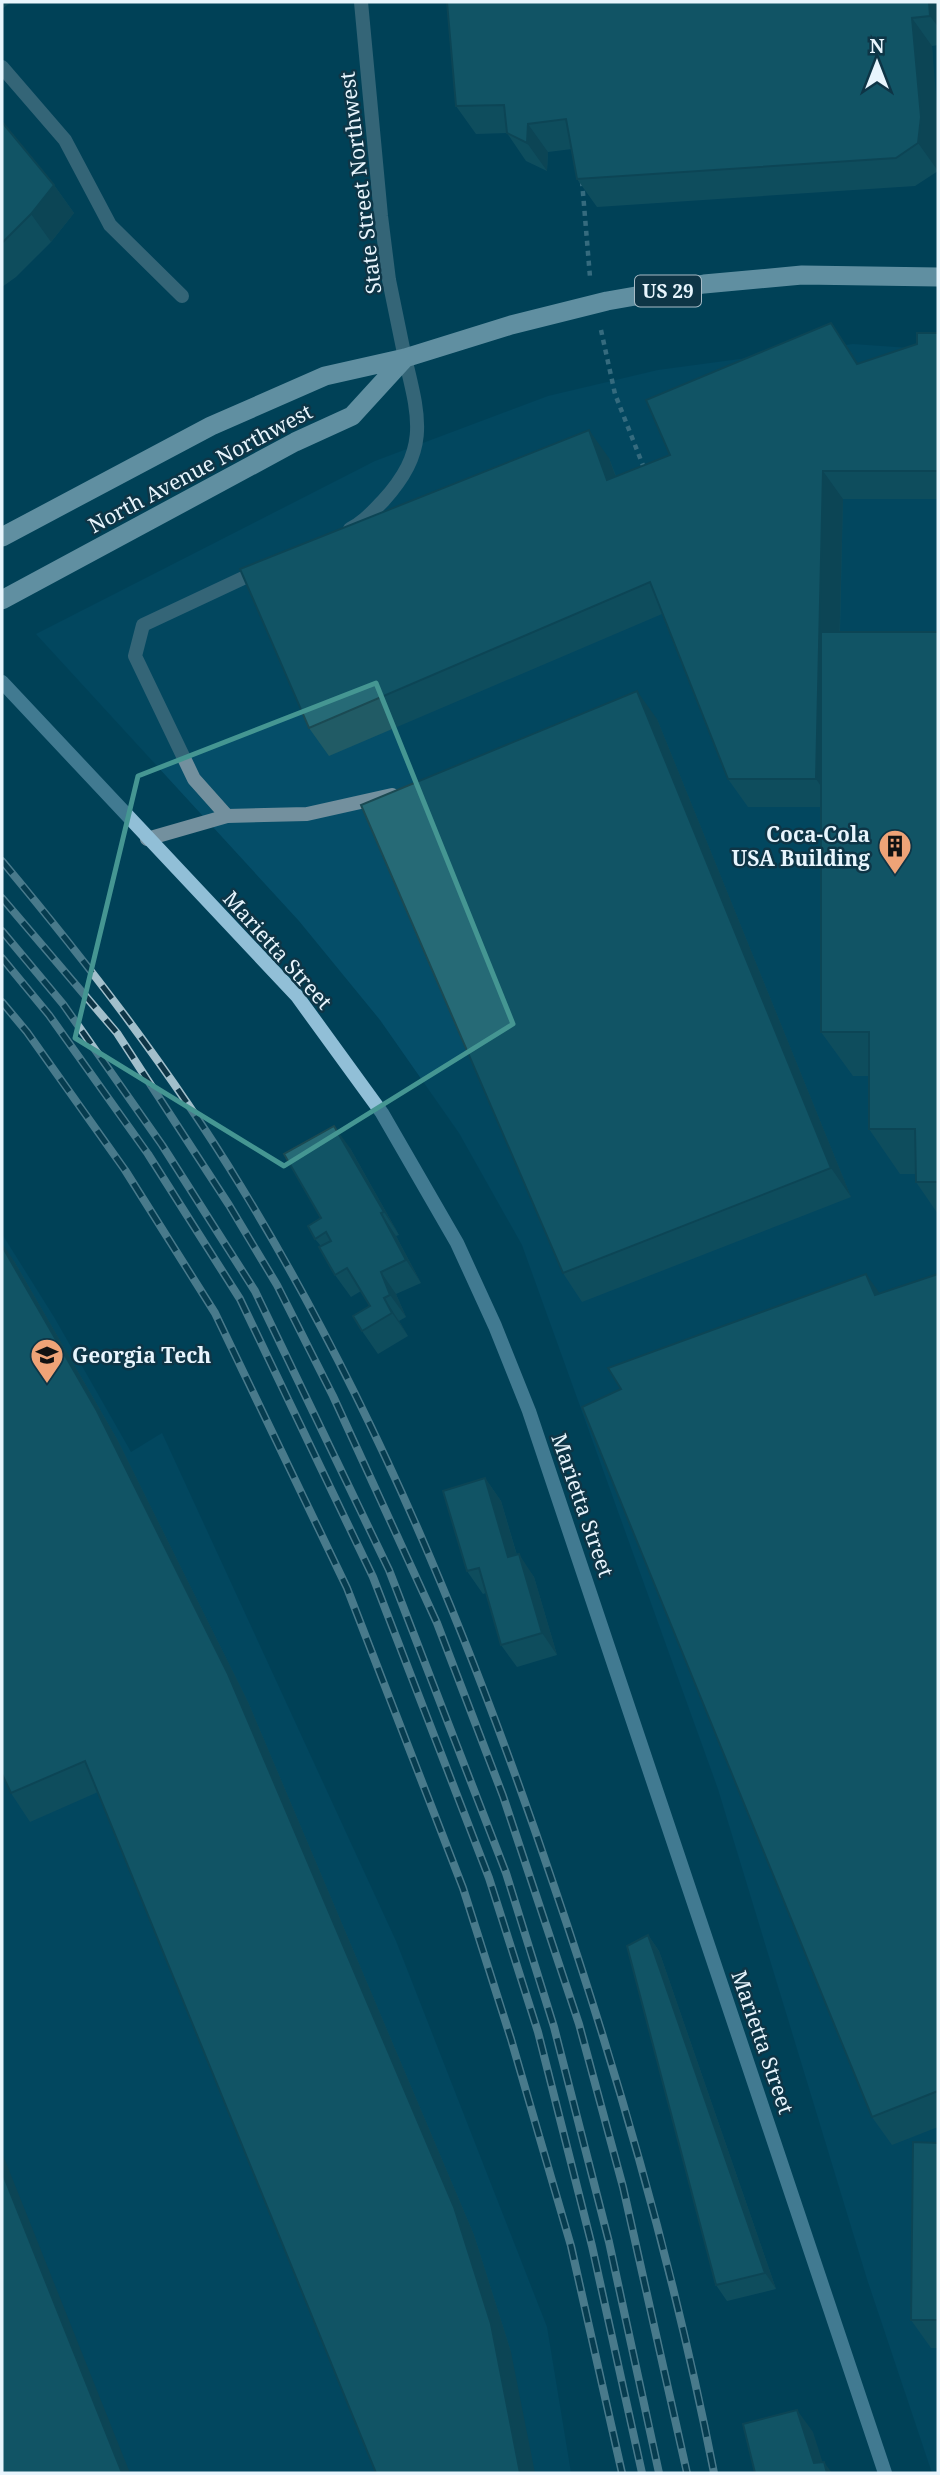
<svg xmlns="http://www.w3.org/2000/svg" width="940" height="2475" viewBox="0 0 940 2475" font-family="'Noto Serif',serif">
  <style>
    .built { fill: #054e69 }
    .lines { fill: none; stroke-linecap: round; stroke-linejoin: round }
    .path { stroke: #779dad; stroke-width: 4.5; stroke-dasharray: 5 5; stroke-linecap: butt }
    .service { stroke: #73909e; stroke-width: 14 }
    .minor { stroke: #73909e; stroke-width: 14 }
    .secondary { stroke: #91bfd7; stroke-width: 14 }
    .trunk { stroke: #d6eefa; stroke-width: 19 }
    .rail-casing { stroke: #a2bfcb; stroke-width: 8 }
    .rail { stroke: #0e3546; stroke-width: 5; stroke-dasharray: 16; stroke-linecap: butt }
    .wall { fill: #215b65 }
    .shaded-wall { fill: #1b4a53 }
    .building { fill: #266a76; stroke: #1b4a53; stroke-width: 2 }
    .marked { fill: none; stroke: #459692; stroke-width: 5; stroke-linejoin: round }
    .labels { text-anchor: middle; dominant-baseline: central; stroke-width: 5; stroke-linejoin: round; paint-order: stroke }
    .shield { fill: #0e3546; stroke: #a7bbc6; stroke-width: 2 }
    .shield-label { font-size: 19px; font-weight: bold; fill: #e8f5fd }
    .street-label { font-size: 21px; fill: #e8f5fd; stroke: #0e3546 }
    .poi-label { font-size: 21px; font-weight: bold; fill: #e8f5fd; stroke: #0e3546; text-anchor: end }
  </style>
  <rect width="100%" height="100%" fill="#004158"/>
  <path class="built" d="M853 344 938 350V2473H932L867 2279 718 1789 522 1245 459 1133 380 1020 299 921 36 634 375 461 548 396 658 370Z
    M2 1234 54 1317 131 1452 162 1433 396 1941 547 2327 571 2473H2Z"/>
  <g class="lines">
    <path class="path" d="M582 181 590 277
      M601 330 615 394 644 468"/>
    <path class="service" d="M2 67 65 140 110 225 182 296
      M350 529C364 522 372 512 383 501 429 450 420 420 405 358
      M227 816 194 779 135 656 143 625 258 571
      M147 839 227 816 307 814 392 795"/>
    <path class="minor" d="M361 2 381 216 389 280 405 358"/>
    <path class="secondary" d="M2 682 297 996 382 1113 457 1243 495 1326 529 1411 885 2473"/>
    <path class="trunk" d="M2 537 211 426 325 376 405 358 511 325 607 301 704 284 802 275 938 277
      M2 600 295 442 352 416 405 358"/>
    <defs>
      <path id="rail" d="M2 861C88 964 170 1070 240 1185 375 1405 472 1643 554 1886 620 2079 675 2274 714 2473
        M2 898 117 1033 229 1205 277 1285 333 1396 437 1623 503 1796 579 2024 623 2187 687 2473
        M2 931 63 1004 162 1145 255 1291 389 1570 506 1873 554 2027 609 2242 659 2473
        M2 958 49 1015 148 1154 240 1299 373 1577 489 1878 538 2032 592 2246 642 2473
        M2 1002 27 1032 125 1170 215 1313 347 1588 463 1888 511 2039 571 2246 622 2473"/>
    </defs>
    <use href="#rail" class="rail-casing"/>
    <use href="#rail" class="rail"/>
  </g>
  <path class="wall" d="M2 2H11L2 9Z
    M938 2V45L932 46 938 171 915 186 597 207 577 179 572 149 548 152 547 171 526 161 507 133 476 134 456 106Z
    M2 122 54 185 74 213 51 242 16 277 2 287Z
    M938 333V499H843L840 632H938V1214L916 1182V1174H900L869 1129V1076H853L821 1032V807H748L728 779 662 614 329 756 309 728 609 458 616 476 670 455 851 352 858 364 917 344Z
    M657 719 851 1197 582 1302 563 1273Z
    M350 1148 399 1235 396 1236 421 1283 396 1294 406 1317 399 1321 408 1336 378 1354 362 1331 370 1306 361 1291 351 1297 335 1275 321 1246 315 1239 321 1218Z
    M14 1261 117 1439 248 1702 474 2235 511 2352 98 1792 30 1822 11 1793Z
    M938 1274V2127L892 2145 872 2117 880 1293Z
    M485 1478 501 1501 517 1555 534 1577 557 1655 517 1667 501 1645 486 1593 483 1594 467 1571Z
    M648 1935 659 1951 776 2289 727 2301 716 2285Z
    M938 2143V2348H931L911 2320Z"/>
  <path class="shaded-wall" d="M929 2H938V27L930 16Z
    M912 18 932 46 938 119V171L918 143Z
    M528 124 548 152 547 171 527 143Z
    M54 185 74 213 51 242 31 214Z
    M831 323 851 352 876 392 857 364Z
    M589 430 609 458 627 508 607 480Z
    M823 471 843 499 835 807 816 779Z
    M637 691 657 719 851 1197 831 1168Z
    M334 1126 350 1148 399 1235 384 1212Z
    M381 1213 396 1236 421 1283 406 1260Z
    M2 1243 14 1261 117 1439 248 1702 474 2235 511 2352 535 2473H520L2 1246Z
    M381 1272 396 1294 406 1317 390 1295Z
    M866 1274 886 1302 875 1295Z
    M384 1298 399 1321 408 1336 392 1313Z
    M485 1478 501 1501 524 1580 508 1557Z
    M519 1554 534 1577 557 1655 542 1633Z
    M648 1935 659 1951 776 2289 765 2273Z
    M2 2153 3 2155 130 2473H122L2 2172Z
    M797 2410 813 2432 826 2473 814 2463Z
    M824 2462 832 2473H827Z"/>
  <path class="building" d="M447 2H929L930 16 912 18 921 117 918 143 896 158 577 179 566 119 528 124 527 143 507 133 504 105 456 106Z
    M2 122 54 185 31 214 2 243Z
    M831 323 857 364 917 344V333H938V471H823L816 779H728L650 582 309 728 240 569 589 430 607 480 670 455 646 400Z
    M821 632H938V1182H916L915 1129H869V1032H821Z
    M637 691 831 1168 563 1273 361 805Z
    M334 1126 384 1212 381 1213 406 1260 381 1272 390 1295 384 1298 392 1313 362 1331 353 1316 370 1306 347 1268 335 1275 319 1247 331 1241 326 1232 315 1239 308 1226 321 1218 284 1154Z
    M2 1246 97 1411 228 1674 454 2207 491 2324 520 2473H376L85 1761 11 1793 2 1774Z
    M866 1274 875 1295 938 1274V2091L872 2117 582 1407 621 1389 608 1368Z
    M485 1478 508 1557 519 1554 542 1633 501 1645 479 1568 467 1571 443 1491Z
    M648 1935 765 2273 716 2285 627 1946Z
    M913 2142 938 2143V2320H911Z
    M2 2172 122 2473H2Z
    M797 2410 814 2463 824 2462 827 2473H755L743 2424Z"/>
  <path d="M0 0H940V2475H0ZM376 683 513 1024 284 1166 75 1038 138 776Z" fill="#004158" fill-opacity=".55" fill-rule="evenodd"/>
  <path class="marked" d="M376 683 513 1024 284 1166 75 1038 138 776Z"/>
  <defs>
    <symbol id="building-pin" viewBox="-11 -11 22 30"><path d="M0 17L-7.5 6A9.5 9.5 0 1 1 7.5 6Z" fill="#efa377" stroke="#0e3546"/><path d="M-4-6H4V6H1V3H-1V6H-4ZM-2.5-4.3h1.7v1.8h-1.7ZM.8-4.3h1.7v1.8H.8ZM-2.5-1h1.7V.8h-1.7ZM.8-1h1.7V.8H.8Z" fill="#111"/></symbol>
    <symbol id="university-pin" viewBox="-11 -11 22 30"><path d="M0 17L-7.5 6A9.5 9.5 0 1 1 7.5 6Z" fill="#efa377" stroke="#0e3546"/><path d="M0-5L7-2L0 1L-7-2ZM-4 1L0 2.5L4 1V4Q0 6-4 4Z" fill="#111"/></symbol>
  </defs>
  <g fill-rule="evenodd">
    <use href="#building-pin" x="876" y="827" width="38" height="52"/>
    <use href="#university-pin" x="28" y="1336" width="38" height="52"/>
  </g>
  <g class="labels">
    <rect class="shield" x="635" y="275.5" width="66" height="31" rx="5"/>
    <g class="shield-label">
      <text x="668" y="291">US 29</text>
    </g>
    <g class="street-label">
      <text transform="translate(360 183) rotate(-97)">State Street Northwest</text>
      <text transform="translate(200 468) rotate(-28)">North Avenue Northwest</text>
      <text transform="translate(278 950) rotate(48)">Marietta Street</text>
      <text transform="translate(583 1505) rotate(71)">Marietta Street</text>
      <text transform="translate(763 2042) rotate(71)">Marietta Street</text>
    </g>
    <g class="poi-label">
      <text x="870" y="834">Coca-Cola<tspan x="870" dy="24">USA Building</tspan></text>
      <text x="72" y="1355" text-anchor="start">Georgia Tech</text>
    </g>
  </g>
  <rect width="940" height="2475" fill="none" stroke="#e8f5fd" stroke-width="7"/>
  <g transform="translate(877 63)" stroke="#0e3546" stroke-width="5" paint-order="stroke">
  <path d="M0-5L12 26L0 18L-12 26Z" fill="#e8f5fd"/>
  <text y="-10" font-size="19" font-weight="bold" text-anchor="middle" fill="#e8f5fd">N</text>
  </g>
</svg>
